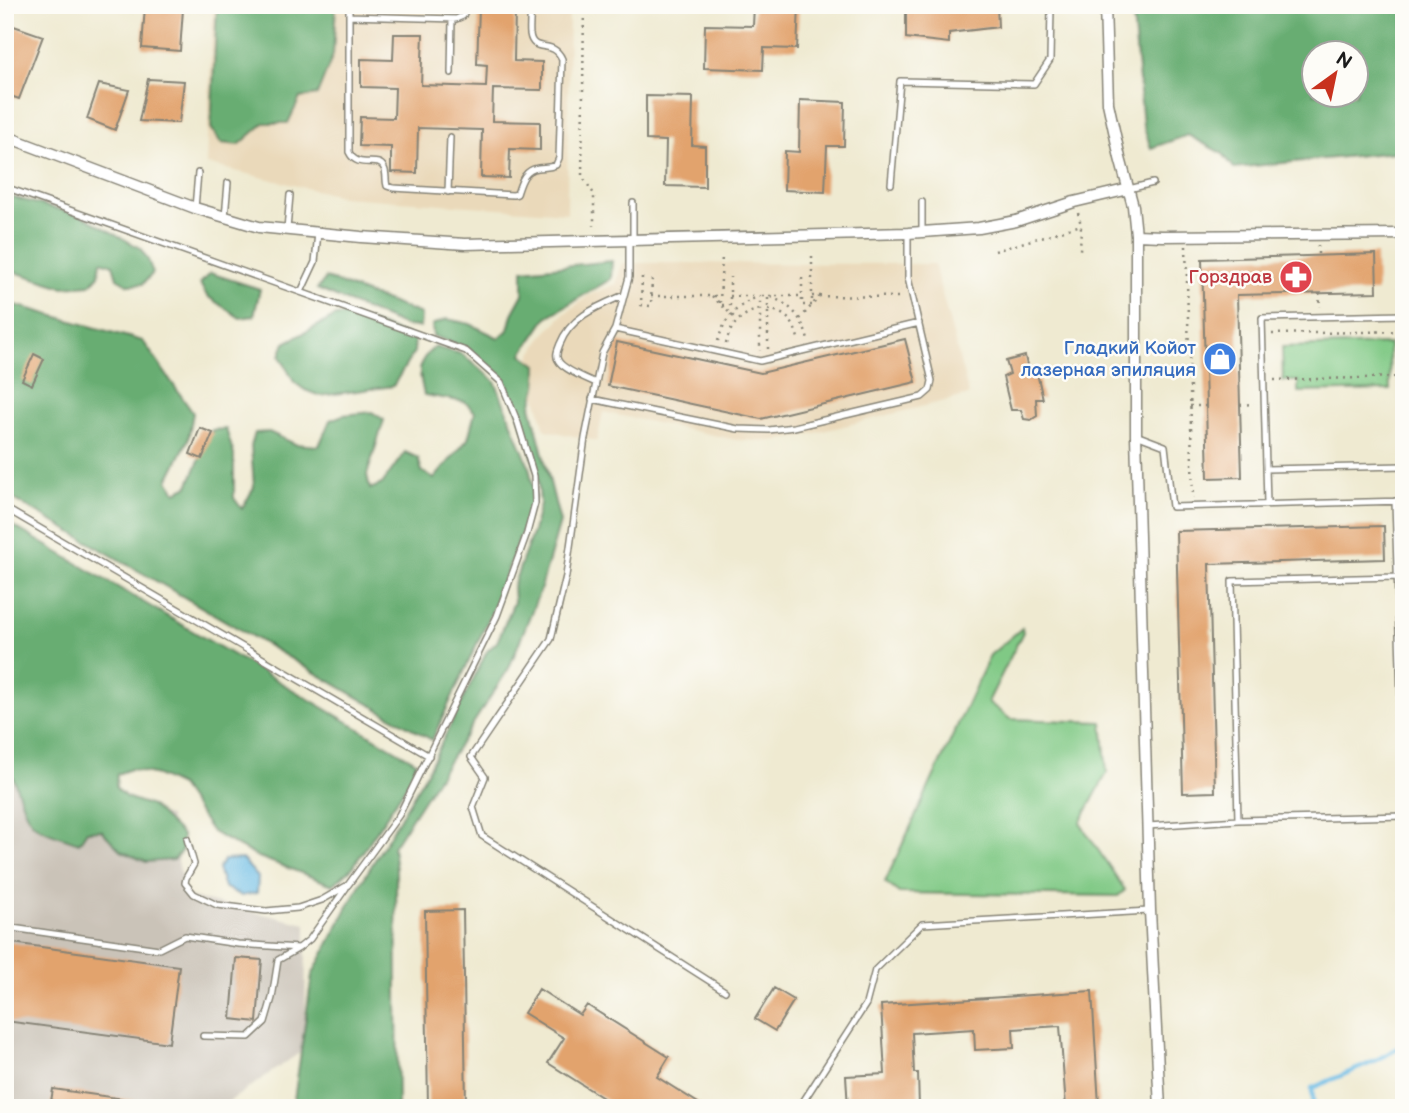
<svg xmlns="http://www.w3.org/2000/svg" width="1409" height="1113" viewBox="0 0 1409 1113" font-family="'Balsamiq Sans',sans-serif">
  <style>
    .built { fill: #ead9ba }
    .industrial { fill: #cac3b8 }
    .green { fill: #80c985; stroke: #4e7250; stroke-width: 2 }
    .forest { fill: #68ad72; stroke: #426447; stroke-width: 2; fill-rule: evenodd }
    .water { fill: #69bbe5; stroke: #426c80; stroke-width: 2 }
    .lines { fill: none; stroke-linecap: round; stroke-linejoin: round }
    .stream { stroke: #69bbe5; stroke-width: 4.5 }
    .building { fill: #e2a36d }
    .lane-casing { stroke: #868376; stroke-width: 8 }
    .street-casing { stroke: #868376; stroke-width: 13 }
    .path { stroke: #868376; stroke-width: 2.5; stroke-dasharray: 2 5; stroke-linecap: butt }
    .lane { stroke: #fff; stroke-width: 5 }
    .street { stroke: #fff; stroke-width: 10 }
    .labels { text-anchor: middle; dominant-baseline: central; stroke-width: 5; stroke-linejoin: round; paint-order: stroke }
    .health-label { font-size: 19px; fill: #be3a42; stroke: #fdfcf7; text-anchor: end }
    .shop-label { font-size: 19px; fill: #366cbe; stroke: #fdfcf7; text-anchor: end }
  </style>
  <rect width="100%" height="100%" fill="#fdfcf7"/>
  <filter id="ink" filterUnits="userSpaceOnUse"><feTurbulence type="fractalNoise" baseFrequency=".0143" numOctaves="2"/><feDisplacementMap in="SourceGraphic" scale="14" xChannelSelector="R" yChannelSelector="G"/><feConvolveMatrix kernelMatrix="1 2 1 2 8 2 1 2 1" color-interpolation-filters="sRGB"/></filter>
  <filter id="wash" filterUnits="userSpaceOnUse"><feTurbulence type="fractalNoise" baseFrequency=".00686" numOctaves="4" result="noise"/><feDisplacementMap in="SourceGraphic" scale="28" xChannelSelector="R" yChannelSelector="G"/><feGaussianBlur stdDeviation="1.57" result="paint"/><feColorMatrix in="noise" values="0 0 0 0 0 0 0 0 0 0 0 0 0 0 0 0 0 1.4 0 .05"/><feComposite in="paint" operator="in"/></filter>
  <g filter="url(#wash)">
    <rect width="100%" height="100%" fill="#efead1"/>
    <path class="built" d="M213 5H569L567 213 344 197 206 164Z
      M622 263 934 264 969 395 795 438 769 441 737 440 603 412 597 441 545 430 527 362 543 336 564 314 588 296 616 284Z"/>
    <path class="industrial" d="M5 780 169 816 185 896 306 924 305 1049 220 1108H5Z"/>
    <path class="green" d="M1389 344 1390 390 1298 392V381H1283L1282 347Z
      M1022 628 1023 632 988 702 1010 719 1102 722 1107 773 1080 823 1125 890 1118 896 899 893 885 882 990 655Z"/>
    <path class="forest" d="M217 5H336L333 55 317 95 300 98 288 123H264L239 145 221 143 211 128Z
      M1132 5H1404V151L1234 168 1223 154 1188 135 1151 148 1143 125ZM1356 52V94H1314V52Z
      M5 195 83 216 140 248 148 260 153 273 143 284 129 285 117 278 113 265 101 261 99 275 90 285 63 287 5 269Z
      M612 261 611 279 547 317 522 354 537 365V387L531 406 560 522 541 588 509 668 393 847 396 869 398 1108H288L294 1100 312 975 354 895 427 772 487 651 497 642 514 602 513 586 533 531 540 504 538 478 524 429 506 381 467 348 433 336 432 325 447 319 470 324 499 338 508 330 512 314 523 294V270Z
      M210 273 260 289 254 316 240 318 207 296 200 284Z
      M326 278 421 314 420 327 405 326 317 289Z
      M5 302 143 341 193 413 188 440 168 480 176 492 188 486 212 430 226 429 234 455V498L242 509 254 487 251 446 255 433 269 432 295 444 319 446 330 420 343 415 372 412 384 420 367 475 370 489 382 484 405 452 418 458 422 471 434 479 468 439 475 412 465 402 424 395C419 372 415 362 435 347L462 354 495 381 529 466 535 497 490 616 432 740 5 494Z
      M351 315 415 338 414 352 393 386 320 396 305 390 294 382 280 356 285 343 336 316Z
      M5 521 416 762 412 777 353 867 333 885 256 856 212 832 180 786 157 775 131 769 117 774 116 788 126 797 152 806 182 835V850L173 860 146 862 121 851 101 830 87 831 79 843C66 838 49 834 38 827 19 815 20 781 5 764Z"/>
    <path class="water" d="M242 859 258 877 257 893 241 896 224 887 218 869 224 860Z"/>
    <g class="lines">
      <path class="stream" d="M1309 1108 1313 1102 1312 1088 1371 1063 1404 1045"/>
    </g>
    <g id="blocks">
      <path class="building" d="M754 5 799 6 797 49 764 48 763 70 704 68 705 25 753 26Z
        M906 5H997L998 27 949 33V43L906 38Z
        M145 6 183 9 180 51 142 48Z
        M479 9 515 10 514 61 542 62V90L493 89 492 121 540 122V150L510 149 509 178 481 177 482 130 418 128 417 173 391 172V147L359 146 360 117 394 118 395 88 361 87V59L393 60 394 34H423L421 85 486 87 487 65 477 64Z
        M5 23 43 36 19 99 5 94Z
        M148 79 184 81 179 123 139 121Z
        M99 84 129 90 115 130 87 119Z
        M646 96 693 97 692 145 705 146V187L665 186 666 141 646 140Z
        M800 100 845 102 844 146H827L825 192 784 190 785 151 799 152Z
        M1376 254 1377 292 1237 295 1242 477 1208 478 1202 259Z
        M905 339 916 382 761 419 608 386 617 342 761 373Z
        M34 354 44 359 32 385 22 380Z
        M1025 356 1028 370 1037 373 1043 399H1036L1037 416 1031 420 1024 419 1021 410H1011L1003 377 1010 374 1006 361Z
        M200 428 213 433 202 459 190 454Z
        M1384 526 1385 559 1209 564 1215 792 1183 793 1176 531Z
        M463 910 466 1108H428L425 911Z
        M5 942 179 966 169 1043 5 1021Z
        M236 958 262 960 257 1022 231 1019Z
        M774 988 794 1000 775 1031 755 1019Z
        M539 989 580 1015 587 1005 669 1057 657 1077 706 1108H654L645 1102 642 1108H619L548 1063 564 1038 524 1013Z
        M1092 991 1099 1105 1066 1107 1060 1026 1013 1029 1014 1048 975 1050 974 1029 912 1033 914 1073H918L919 1108H848L846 1076 885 1074 881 1005Z
        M53 1089 139 1101 138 1108H50Z"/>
    </g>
  </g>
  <g filter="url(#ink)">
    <use href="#blocks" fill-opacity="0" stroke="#868376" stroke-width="2"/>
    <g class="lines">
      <defs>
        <path id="lane" d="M349 5V152C358 171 378 155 384 168 387 173 385 180 387 186L393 188 513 195 517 194C521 182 524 170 538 168 545 167 549 168 556 165L559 158 562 59C553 38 533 55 530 34 529 25 531 14 531 5
          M349 16 456 19 463 16 467 5
          M451 73 452 19
          M891 184 900 81 1034 84 1050 60 1051 8 1104 9
          M5 187 466 351 501 382 518 423 534 476 535 503 527 533 497 616 399 815 348 885 322 900 298 908 266 911 217 905 194 894 185 883 186 878 194 864 187 839
          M1129 189 1153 183
          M448 192 450 137
          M922 202V232
          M195 208 198 173
          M225 217 228 183
          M287 229 290 195
          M629 239V277L615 329 602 353 585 438 566 576 551 639 471 757 485 777 473 807 482 836 725 991
          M633 239V203
          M301 292 315 262 318 233
          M615 329 760 361 919 323
          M596 383C587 379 562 369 558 360 555 355 558 349 560 344 571 316 599 306 624 295
          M592 399 738 429 769 430 794 427 922 397 930 390 932 381 908 278V233
          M1136 435 1165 446 1172 507 1404 501
          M1266 469 1404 466
          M1395 501 1404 799
          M1267 504 1262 318 1404 315
          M5 508 429 756
          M1238 820 1232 581 1397 577
          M1148 826 1238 820 1404 816
          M5 927 159 949 185 936 238 944 299 948
          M203 1036 249 1037 265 1022 272 998 278 960 299 948 310 939 346 888
          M799 1108 866 1004 875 970 922 924 1149 911"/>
        <path id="street" d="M1105 5 1108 103 1120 158 1133 206 1136 235V435L1150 911 1160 1108
          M5 136 195 208 259 227 361 237 465 244 908 233 979 228 1016 221 1074 202 1129 189
          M1136 235 1162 236 1404 234"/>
      </defs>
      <use href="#lane" class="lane-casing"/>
      <use href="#street" class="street-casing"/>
      <path class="path" d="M584 5 582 176 594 194V226
        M1078 213 1081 225 1080 251
        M1400 244 1401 307
        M1318 245V256
        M1186 246 1193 498
        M995 251 1081 225
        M642 277 641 305 651 306 652 277
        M802 278V305H812V255
        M1319 293 1320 307
        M651 296H720
        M712 296 737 320
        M730 296H755
        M762 296H802
        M812 296 902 297
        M720 303 722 255
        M722 305H730V277
        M768 309C789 314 794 322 799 342
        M800 319 819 297
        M1272 334 1404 331
        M718 341C724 318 738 304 760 296V351
        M726 344C730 325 741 314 760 309
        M768 349V296C791 304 802 317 808 340
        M1274 380 1404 377
        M1240 405 1254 404
        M1190 406H1206"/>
      <use href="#lane" class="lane"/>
      <use href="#street" class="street"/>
    </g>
  </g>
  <defs>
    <symbol id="pharmacy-disc" viewBox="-11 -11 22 22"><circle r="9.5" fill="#e0444e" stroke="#fdfcf7"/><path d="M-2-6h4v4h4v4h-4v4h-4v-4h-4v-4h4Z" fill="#fff"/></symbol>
    <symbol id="shop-disc" viewBox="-11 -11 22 22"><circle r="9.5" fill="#3f7fe0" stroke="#fdfcf7"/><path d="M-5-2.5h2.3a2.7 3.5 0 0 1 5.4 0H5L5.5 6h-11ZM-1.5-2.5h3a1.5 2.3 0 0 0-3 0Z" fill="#fff"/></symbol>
  </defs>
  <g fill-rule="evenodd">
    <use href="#pharmacy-disc" x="1277" y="258" width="38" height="38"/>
    <use href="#shop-disc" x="1201" y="340" width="38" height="38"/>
  </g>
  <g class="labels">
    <g class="health-label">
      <text x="1272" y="277">Горздрав</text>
    </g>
    <g class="shop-label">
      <text x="1196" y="348">Гладкий Койот<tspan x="1196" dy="22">лазерная эпиляция</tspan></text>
    </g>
  </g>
  <rect width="1409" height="1113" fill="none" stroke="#fdfcf7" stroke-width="28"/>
  <g transform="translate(1335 74) rotate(33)"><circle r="33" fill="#fdfcf7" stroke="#a3a29f" stroke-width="2"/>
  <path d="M0-5L12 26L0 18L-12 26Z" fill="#c8321e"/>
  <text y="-10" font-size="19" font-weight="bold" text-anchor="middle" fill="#1c1c1c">N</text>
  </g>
</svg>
